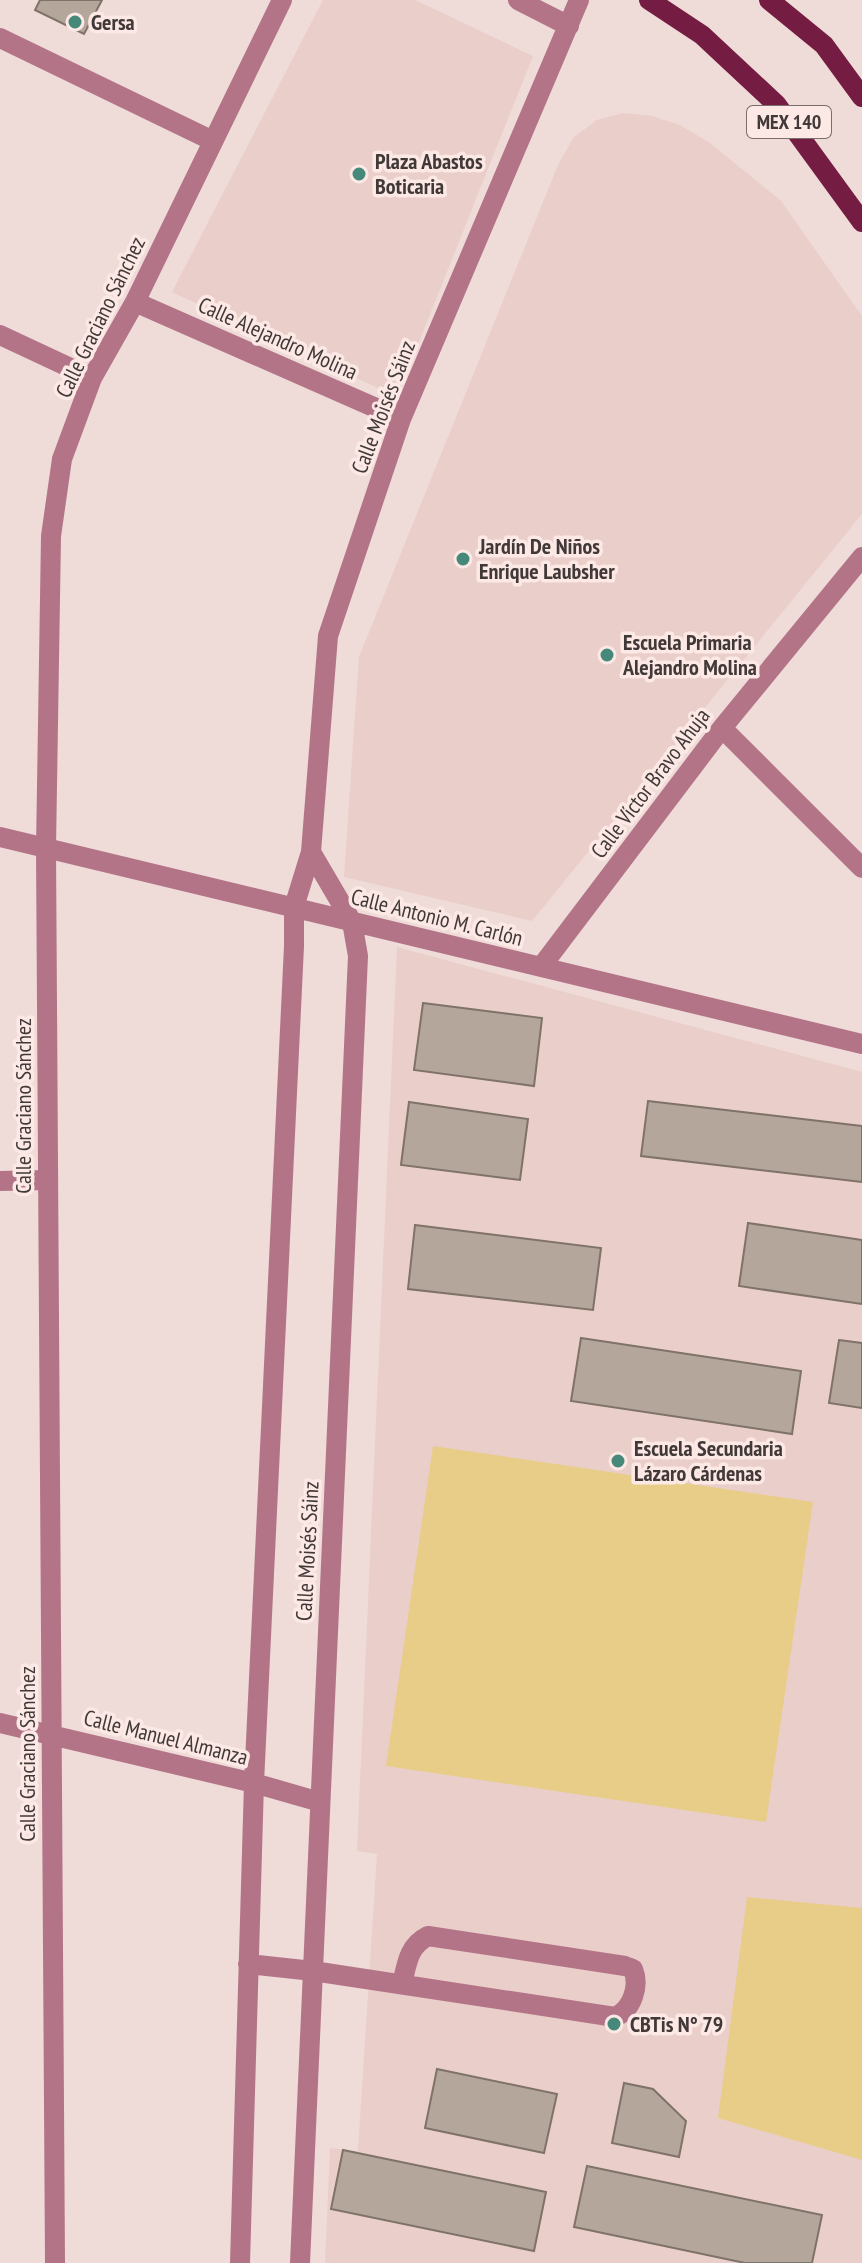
<svg xmlns="http://www.w3.org/2000/svg" width="862" height="2263" viewBox="0 0 862 2263" font-family="'PT Sans Narrow',sans-serif">
  <style>
    .built { fill: #eacec9 }
    .green { fill: #e8cd88 }
    .building { fill: #b4a69b; stroke: #7f7268; stroke-width: 2 }
    .lines { fill: none; stroke-linecap: round; stroke-linejoin: round }
    .minor { stroke: #b37488; stroke-width: 20 }
    .major { stroke: #751c42; stroke-width: 20 }
    .poi-dot { fill: #46887a; stroke: #fce8e5; stroke-width: 3 }
    .labels { text-anchor: middle; dominant-baseline: central; stroke-width: 7; stroke-linejoin: round; paint-order: stroke }
    .shield { fill: #fce8e5; stroke: #796e6b; stroke-width: 2 }
    .shield-label { font-size: 20px; font-weight: bold; fill: #413937 }
    .poi-label { font-size: 22px; font-weight: bold; fill: #413937; stroke: #fce8e5; text-anchor: start }
    .street-label { font-size: 22px; fill: #413937; stroke: #fce8e5 }
  </style>
  <rect width="100%" height="100%" fill="#efdbd8"/>
  <path class="built" d="M323 0H415L533 56 397 397 172 292Z
    M623 113 652 116 680 125 710 143 781 201 862 316V514L532 921 344 877 359 657 558 165 574 137 597 120Z
    M397 947 862 1072V2263H325L330 2148 358 2151 377 1854 357 1851Z"/>
  <path class="green" d="M433 1446 813 1502 766 1822 386 1766Z
    M747 1897 862 1908V2160L718 2118Z"/>
  <path class="building" d="M40 0H102L84 34 35 10Z
    M423 1003 542 1018 534 1086 414 1070Z
    M648 1101 862 1126V1182L641 1156Z
    M409 1102 528 1119 520 1180 401 1165Z
    M748 1223 862 1240V1304L739 1286Z
    M415 1225 601 1248 593 1310 408 1289Z
    M581 1338 801 1371 792 1434 571 1401Z
    M839 1340 862 1343V1408L829 1403Z
    M437 2069 557 2094 544 2153 425 2128Z
    M624 2083 653 2089 686 2121 679 2157 612 2143Z
    M343 2150 546 2192 534 2251 331 2209Z
    M587 2166 822 2215 812 2263H745L574 2227Z"/>
  <g class="lines">
    <path class="minor" d="M518 0 569 26
      M0 38 213 141
      M135 302 401 419
      M0 335 92 378
      M722 728 862 868
      M0 837 862 1044
      M541 967 722 728 862 557
      M0 1181 47 1180
      M0 1723 254 1783 320 1802
      M248 1964 313 1971 615 2017C632 2010 640 1986 633 1969L625 1966 428 1936C408 1946 407 1964 402 1984
      M55 2263 46 848 51 536 62 459 92 378 135 302 282 0
      M240 2263 254 1783 294 946V907L311 852 328 636 401 419 579 0
      M300 2263 358 956 352 922 311 852"/>
    <path class="major" d="M649 0 702 35 776 104 862 222
      M769 0 824 45 862 97"/>
  </g>
  <g class="poi-dot">
    <circle cx="75" cy="22" r="8"/>
    <circle cx="359" cy="174" r="8"/>
    <circle cx="463" cy="559" r="8"/>
    <circle cx="607" cy="655" r="8"/>
    <circle cx="618" cy="1461" r="8"/>
    <circle cx="614" cy="2024" r="8"/>
  </g>
  <g class="labels">
    <rect class="shield" x="747" y="106" width="84" height="32" rx="6"/>
    <g class="shield-label">
      <text x="789" y="122">MEX 140</text>
    </g>
    <g class="poi-label">
      <text x="91" y="22">Gersa</text>
      <text x="375" y="161">Plaza Abastos<tspan x="375" dy="25">Boticaria</tspan></text>
      <text x="479" y="546">Jardín De Niños<tspan x="479" dy="25">Enrique Laubsher</tspan></text>
      <text x="623" y="642">Escuela Primaria<tspan x="623" dy="25">Alejandro Molina</tspan></text>
      <text x="634" y="1448">Escuela Secundaria<tspan x="634" dy="25">Lázaro Cárdenas</tspan></text>
      <text x="630" y="2024">CBTis N° 79</text>
    </g>
    <g class="street-label">
      <text transform="translate(100 317) rotate(-64)">Calle Graciano Sánchez</text>
      <text transform="translate(278 338) rotate(24)">Calle Alejandro Molina</text>
      <text transform="translate(383 407) rotate(-69)">Calle Moisés Sáinz</text>
      <text transform="translate(650 783) rotate(-53)">Calle Víctor Bravo Ahuja</text>
      <text transform="translate(437 917) rotate(14)">Calle Antonio M. Carlón</text>
      <text transform="translate(23 1106) rotate(-90)">Calle Graciano Sánchez</text>
      <text transform="translate(307 1551) rotate(-87)">Calle Moisés Sáinz</text>
      <text transform="translate(166 1737) rotate(14)">Calle Manuel Almanza</text>
      <text transform="translate(27 1754) rotate(-90)">Calle Graciano Sánchez</text>
    </g>
  </g>
</svg>
